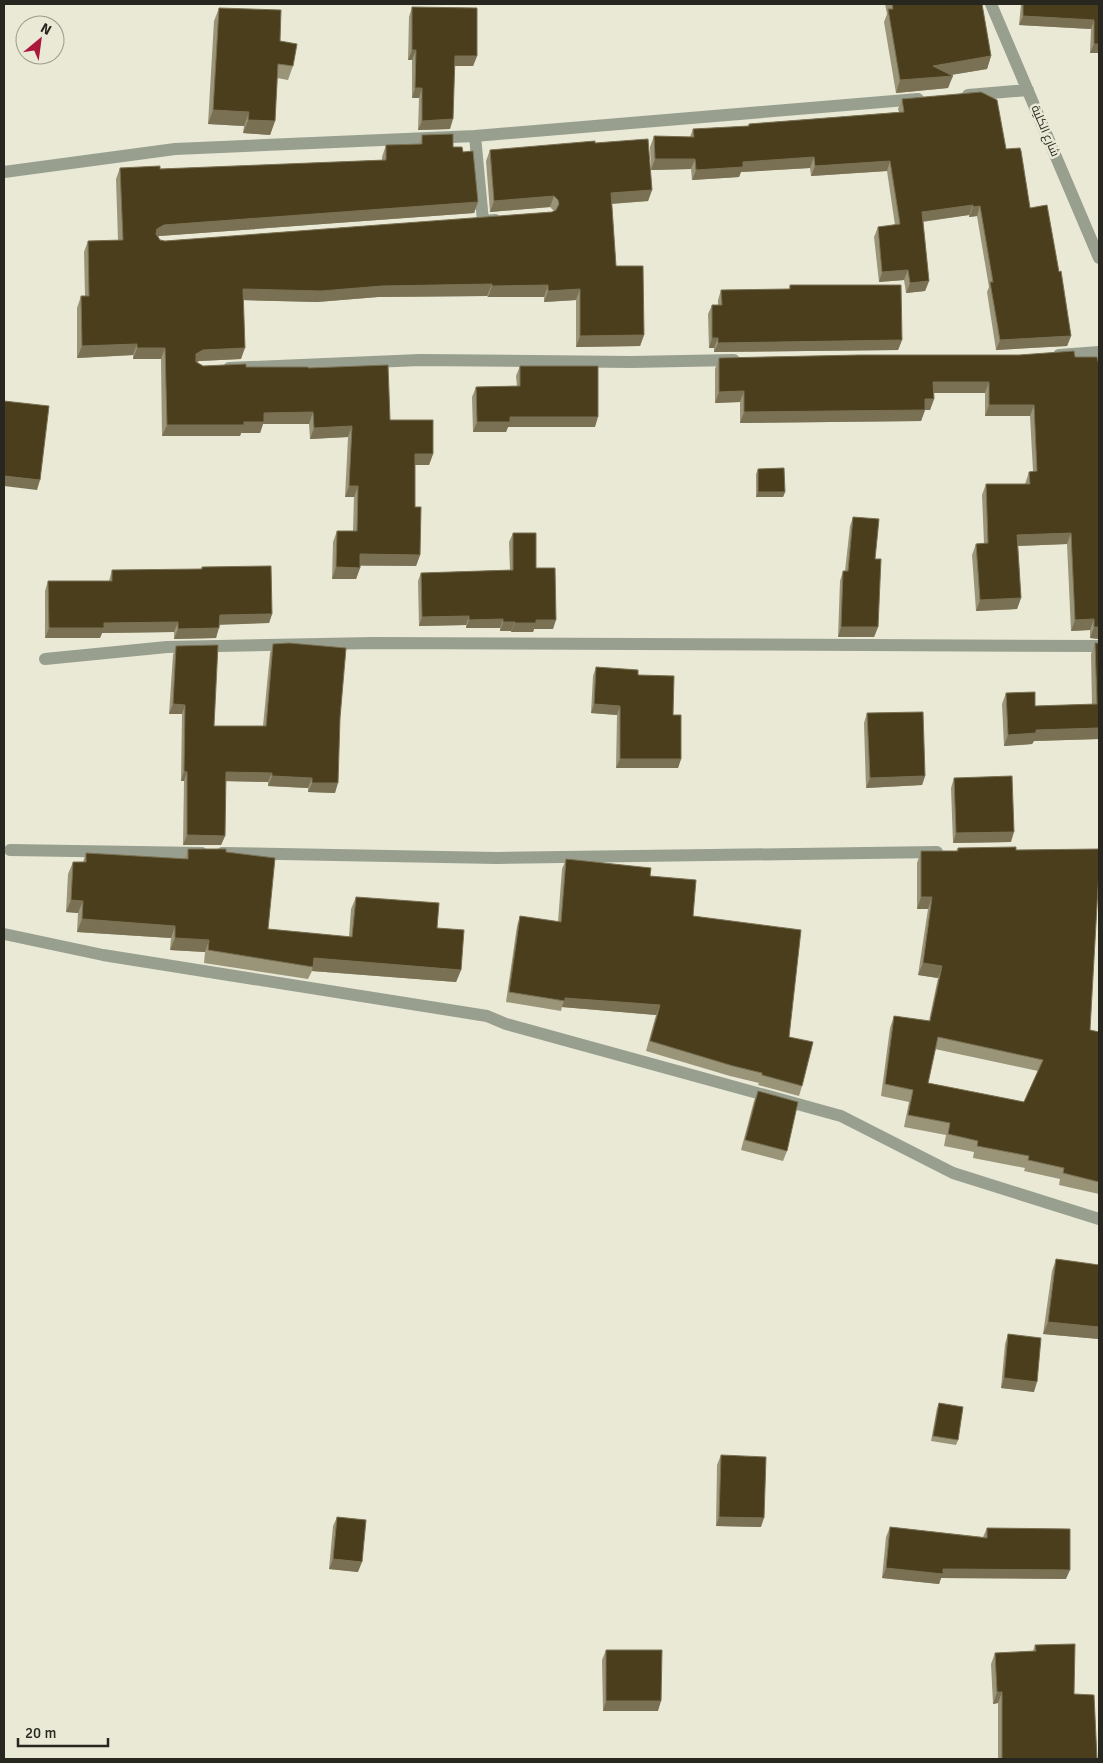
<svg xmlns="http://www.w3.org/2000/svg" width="1103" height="1763" viewBox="0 0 1103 1763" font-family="Signika,Cairo,sans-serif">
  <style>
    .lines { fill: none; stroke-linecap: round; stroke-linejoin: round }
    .minor { stroke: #989f8f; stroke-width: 12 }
    .wall { fill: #9a9479; fill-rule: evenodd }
    .shaded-wall { fill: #7a7154 }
    .building { fill: #4b3e1c; stroke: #7a7154; fill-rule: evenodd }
    .labels { text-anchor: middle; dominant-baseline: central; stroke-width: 5; stroke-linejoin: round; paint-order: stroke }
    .street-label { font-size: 12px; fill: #272720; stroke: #e9e9d6 }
  </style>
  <rect width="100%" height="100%" fill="#e9e9d6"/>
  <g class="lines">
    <path class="minor" d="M991 4 1099 258
      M968 95 1028 90
      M475 136 483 221 495 220
      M4 172 175 149 475 136 918 99
      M1059 355 1099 352
      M229 368 420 360 631 362 734 360
      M45 659 167 647 373 643 1099 646
      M10 850 202 853
      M222 853 497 858 937 852
      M4 934 103 955 487 1016 506 1024 841 1116 953 1173 1099 1219"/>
  </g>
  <path class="wall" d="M885 4H982L991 56 987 69 951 75 948 88 896 93 884 22 887 14Z
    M1021 4H1099V53H1090L1091 29 1019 25Z
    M412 7 477 56 473 66H454L450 129 418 130 419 98H412V60H408L409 17Z
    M219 8 280 41 293 66 288 80 277 78 275 121 270 135 243 133 244 126 208 124 214 21Z
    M902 99 1006 149 1030 208 1059 272 1071 336 1067 346 996 350 987 292 989 287 977 216 969 217V215L923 222 929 281 925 291 906 293 904 280 879 282 874 237 878 227 895 225 887 171 811 176 810 168 741 172 739 177 692 180 691 169 651 170 650 147 654 136 690 137 693 129 748 126 749 124 899 112 898 109Z
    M422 135 453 147 463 152 478 202 474 213 159 236 158 237 160 240 165 241 552 212 554 211 550 207 490 212 486 161 490 150 595 143 652 190 648 201 612 204 616 266 644 335 640 346 576 347V300L544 302V297H488L487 296 378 297 317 302 244 300 241 359 199 361 197 362 203 366 308 368 390 420 433 454 429 465H415V507L420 555 416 566H360V568L356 579H332L333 542 337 531H353L354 497H345L348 437 310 439 309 424H263L260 433H241L240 436H162L161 359H133V355L77 358V308L81 296H85L84 252 88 241 118 240 116 179 120 168 160 169 382 160V157L386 145 419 144Z
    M790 285 902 340 898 350 714 352V348H709L708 314 712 305H718V300L721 290 789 289Z
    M1075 357 1099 365V639L1090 638V630L1071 631 1067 544 1018 546 1021 598 1017 609 976 611 972 555 976 544 984 543 982 495 986 484H1025L1029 472 1033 471 1030 416H985V393H934V399L930 410H925L921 421 740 423V402L715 403V369L719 358Z
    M520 366 595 427H508L506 432H473L472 397 476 387 517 386 516 376Z
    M758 469 785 492 783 497H756V474Z
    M853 517 875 559 878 627 874 637H838L840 581 843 571H845L850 526Z
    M513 533 536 568 553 629H534L533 632H511V631H500V628H466V625L419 626 418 581 421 573 510 570 509 542Z
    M202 567 272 614 269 623 219 624 216 638 174 639V632L102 633 100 638H45V591L48 581H109L112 570H201Z
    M1095 643 1099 739 1034 741 1032 744 1004 746 1002 704 1006 693 1035 706 1092 704 1091 654Z
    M273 644 340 718 335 793 308 792V788L268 786V782L225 781V836L221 845H183L184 781H181L182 714H169L173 655 176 646 214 726H263L270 653Z
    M596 667 638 675 673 715 681 759 678 768H616L617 715 591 713 593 676Z
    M867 713 925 776 922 785 866 788 864 723Z
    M954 778 1011 842 953 843 951 788Z
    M958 848 1016 850 1090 1030 1099 1032V1194L1059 1185 1060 1179 1024 1171 1025 1168 973 1158 974 1152 944 1146 946 1135 904 1127 909 1102 881 1096 890 1028 894 1016 929 1021 938 978 918 975 928 909H917V863L921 851H956ZM935 1049 1038 1071 1024 1102 928 1083Z
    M188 849 226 852 268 929 349 937 351 909 356 897 437 928 461 970 456 982 312 971 308 979 204 963 205 952 170 950 171 938 77 932 78 913 66 912 68 874 73 862H83L86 853 184 859Z
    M566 859 650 876 693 916 789 1037 802 1086 799 1096 758 1085 759 1083 730 1076 646 1051 656 1015 562 1007 561 1011 506 1002 517 926 520 916 558 922 562 869Z
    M758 1091 787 1151 783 1161 741 1150 754 1101Z
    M1056 1259 1099 1265V1339L1043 1334 1052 1271Z
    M1008 1334 1034 1392 1001 1388 1005 1344Z
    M939 1403 958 1440 956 1445 931 1441 937 1408Z
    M721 1455 761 1527 716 1526 717 1465Z
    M337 1517 358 1572 329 1569 333 1526Z
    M890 1527 983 1537 987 1528 1066 1579 941 1578 939 1584 882 1578 886 1537Z
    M1035 1645 1074 1694 1097 1759H998V1703L993 1704 991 1664 995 1653 1033 1651Z
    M606 1650 658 1711H603L602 1660Z"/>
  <path class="shaded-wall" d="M1023 16 1094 20 1091 29 1019 25Z
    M1094 44H1099V53H1090Z
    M412 50H416L412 60H408Z
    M455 56H477L473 66H451Z
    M991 56 987 69 938 77 953 76 948 88 896 93 900 80 933 66Z
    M415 88H422L419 98H412Z
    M213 110 249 112 244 126 208 124Z
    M453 119 450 129 418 130 422 121Z
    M248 120 275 121 270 135 243 133Z
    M814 157 810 168 741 172 739 177 692 180 696 170 743 162Z
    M655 159H695L691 169 651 170Z
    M890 161 887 171 811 176 815 166Z
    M652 190 648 201 607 204 611 193Z
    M554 196 550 207 490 212 494 201Z
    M478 202 474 213 159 236 153 240 157 229 164 225Z
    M973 205 969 215 918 222 922 212Z
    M980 206 977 216 969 217 973 207Z
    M908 270 904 280 879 282 882 272Z
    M929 281 925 291 906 293 910 283Z
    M492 284 487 296 378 297 317 302 239 300 243 289Z
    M548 285 544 297H488L492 286Z
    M580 289 576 300 544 302 548 291Z
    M644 335 640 346 576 347 580 336Z
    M1071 336 1067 346 996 350 1000 340Z
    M712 338H718L714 348H709Z
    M902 340 898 350 714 352 718 343Z
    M137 344 133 355 77 358 82 346Z
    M137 348H165L161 359H133Z
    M245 348 241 359 199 361 192 365 196 354 203 350Z
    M933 382H989L985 393H929Z
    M744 391 740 402 715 403 719 392Z
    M925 399H934L930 410H925L921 421 740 423 744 412Z
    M989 405H1034L1030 416H985Z
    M313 412 309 424H263L260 433H241L240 436H162L167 425 244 422 264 413Z
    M510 417H598L595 427H508L506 432H473L477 422Z
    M352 426 348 437 310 439 314 428Z
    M415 454H433L429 465H411Z
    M4 476 40 480 37 490 4 486Z
    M349 486H358L354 497H345Z
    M758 492H785L783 497H756Z
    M1071 533 1067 544 1013 546 1017 535Z
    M360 554 420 555 416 566 356 565Z
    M336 567 360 568 356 579H332Z
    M1021 598 1017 609 976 611 980 600Z
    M272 614 269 623 216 625 220 615Z
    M469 616 466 625 419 626 422 617Z
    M503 619 500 628H466L469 620Z
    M1094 619 1090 630 1071 631 1075 620Z
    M536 620H556L553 629H534L533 632H511L515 623Z
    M178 622 174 632 102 633 100 638H45L49 628 104 623Z
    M503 622H515L511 631H500Z
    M841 627H878L874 637H838Z
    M1094 627H1099V639L1090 638Z
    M219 628 216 638 174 639 178 629Z
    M173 704 185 705 182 714H169Z
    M594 704 620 706 617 715 591 713Z
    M1099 728V739L1034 741 1032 744 1004 746 1008 735 1036 730Z
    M620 759H681L678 768H616Z
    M184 771 187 772 184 781H181Z
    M226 772 272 773 268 782 222 781Z
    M272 776 312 778 308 788 268 786Z
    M925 776 922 785 866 788 870 778Z
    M312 783H338L335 793 308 792Z
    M1014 832 1011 842 953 843 956 833Z
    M187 835 225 836 221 845H183Z
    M921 897H932L928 909H917Z
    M71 900 83 901 78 913 66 912Z
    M82 919 175 926 171 938 77 932Z
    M175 938 209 940 205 952 170 950Z
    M314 958 461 970 456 982 312 971Z
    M923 963 942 966 938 978 918 975Z
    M565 998 660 1005 656 1015 562 1007Z
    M1048 1322 1099 1327V1339L1043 1334Z
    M1004 1378 1037 1382 1034 1392 1001 1388Z
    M719 1517 764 1518 761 1527 716 1526Z
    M333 1559 362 1562 358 1572 329 1569Z
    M886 1568 943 1569 1070 1570 1066 1579 941 1578 939 1584 882 1578Z
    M997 1692H1002L998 1703 993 1704Z
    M606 1701H661L658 1711H603Z"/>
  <path class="building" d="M892 4H982L991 56 933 66 953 76 900 80 888 9H893Z
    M1023 4H1099V44H1094V20L1023 16Z
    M412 7 477 8V56H455L453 119 422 121V88H415L416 50H412Z
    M219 8 281 10 280 41 297 44 293 66 278 64 275 121 248 120 249 112 213 110Z
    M981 92 997 100 1006 149 1020 148 1021 151 1030 208 1047 205 1059 272 1061 271 1071 336 1000 340 990 282H993L980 206 973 207V205L922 212 929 281 910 283 908 270 882 272 878 227 900 224 890 161 815 166 814 157 743 162V167L696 170 695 159H655L654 136 694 137 693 129 749 126V124L904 112 902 99Z
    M453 134V147H462L463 152 473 151 478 202 164 225 157 229 156 234 160 240 165 241 552 212 556 210 559 204 558 200 554 196 494 201 490 150 595 141V143L648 139 652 190 611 193 616 266H643L644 335 580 336V289L548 291V285L492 286V284L382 286 321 291 243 289 245 348 203 350 196 354V362L203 366 246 364V367H308V368L388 365 390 420H433V454H415V507H421L420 555 360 554V568L336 567 337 531H357L358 486H349L352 426 314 428 313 412 264 413V422H244V425H167L165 348H137V344L82 346 81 296H89L88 241 123 240 120 168 160 166V169L386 160V145L422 144V135Z
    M790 285H901L902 340 718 343V338H712V305H722L721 290 790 289Z
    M1074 351 1075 357H1097L1099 365V627H1094V619L1075 620 1071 533 1017 535 1021 598 980 600 976 544 988 543 986 484H1030L1029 472 1037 471 1034 405H989V382H933L934 399H925V410L744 412V391L719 392V358L859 355H1019Z
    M520 366H598V417H510V422H477L476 387 520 386Z
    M4 401 49 406 40 480 4 476Z
    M784 468 785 492H758V469Z
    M853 517 879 519 875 559H881L878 627H841L843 571H848Z
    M513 533H536V568H555L556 620H536V623H515V622H503V619L469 620V616L422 617 421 573 513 570Z
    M271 566 272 614 220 615 219 628 178 629V622L104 623V628H49L48 581H112V570L202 569V567Z
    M289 643 346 648 340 718 338 783H312V778L272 776V773L226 772 225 836 187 835V772L184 771 185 705 173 704 176 646 218 645 214 726H266L273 644Z
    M1095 643H1099V728L1036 730V733L1008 735 1006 693 1035 692V706L1097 704Z
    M596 667 638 670V675L674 676 673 715H681V759H620V706L594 704Z
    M923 712 925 776 870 778 867 713Z
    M1012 776 1014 832 956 833 954 778Z
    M1016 847V850L1099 849V870L1090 1030 1099 1032V1182L1063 1173 1064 1168 1028 1160 1029 1156 977 1146 978 1141 948 1134 950 1123 908 1115 913 1090 885 1084 894 1016 930 1021 942 966 923 963 932 897H921V851H958V848ZM938 1037 1043 1060 1024 1102 928 1083Z
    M188 849H226V852L275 858 268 929 352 937 356 897 439 903 437 928 464 930 461 970 314 958 313 967 208 950 209 940 175 938V926L82 919 83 901 71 900 73 862H86V853L188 859Z
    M566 859 651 868 650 876 696 880 693 916 801 930 789 1037 813 1042 802 1086 762 1075V1073L733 1066 650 1041 660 1005 565 998V1001L509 992 520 916 561 922Z
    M758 1091 798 1102 787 1151 745 1140Z
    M1056 1259 1099 1265V1327L1048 1322Z
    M1008 1334 1041 1338 1037 1382 1004 1378Z
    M939 1403 963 1407 958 1440 933 1436Z
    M721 1455 766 1457 764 1518 719 1517Z
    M337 1517 366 1520 362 1562 333 1559Z
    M890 1527 987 1538V1528L1070 1529V1570L943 1569V1574L886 1568Z
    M1075 1644 1074 1694 1094 1695 1097 1759H1002V1692H997L995 1653 1036 1651 1035 1645Z
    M606 1650H662L661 1701H606Z"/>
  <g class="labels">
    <g class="street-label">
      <text transform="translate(1045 131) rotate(67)">شارع الكلية</text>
    </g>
  </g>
  <rect width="1103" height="1763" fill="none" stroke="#272720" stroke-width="10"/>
  <g transform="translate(40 40) rotate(29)"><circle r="24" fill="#e9e9d6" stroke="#9b9b8d"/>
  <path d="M0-4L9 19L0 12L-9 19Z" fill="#ac173e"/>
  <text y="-8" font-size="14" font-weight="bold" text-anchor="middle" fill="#272720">N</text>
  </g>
  <path d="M18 1738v8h90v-8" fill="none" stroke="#272720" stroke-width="2.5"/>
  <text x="25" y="1738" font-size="15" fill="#272720" stroke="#e9e9d6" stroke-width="4" paint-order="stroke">20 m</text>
</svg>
